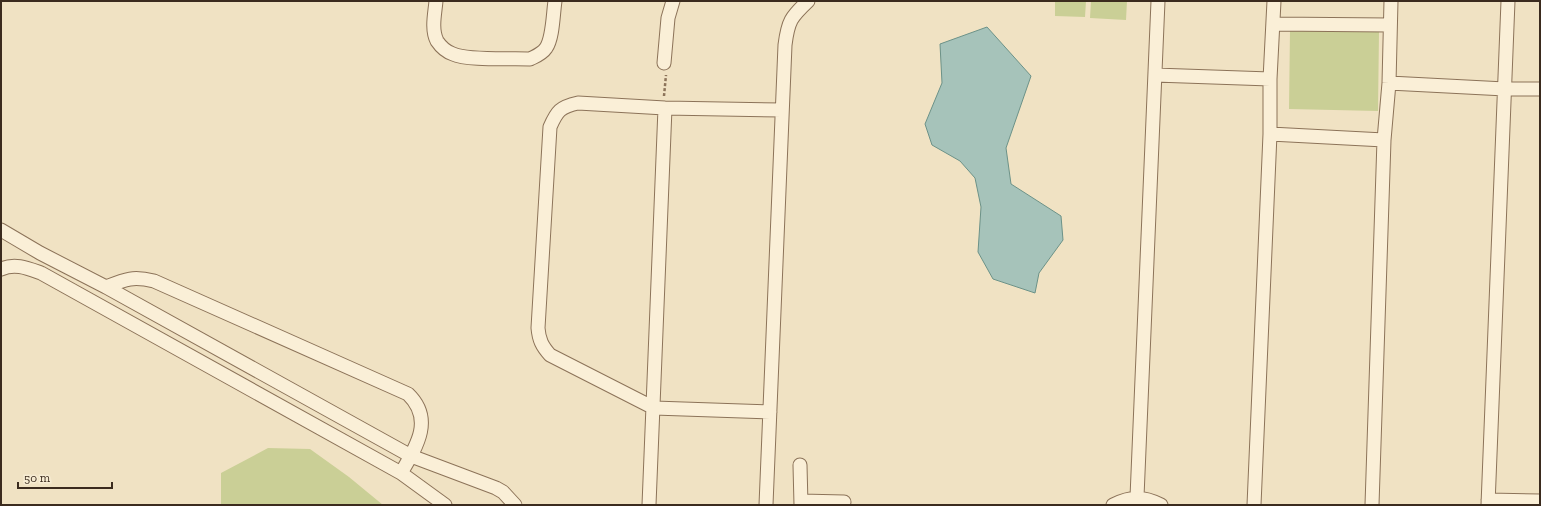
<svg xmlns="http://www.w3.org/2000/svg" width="1541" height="506" viewBox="0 0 1541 506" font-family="'Zilla Slab',serif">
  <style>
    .green { fill: #cacf96 }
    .water { fill: #a6c3ba; stroke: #6c9288 }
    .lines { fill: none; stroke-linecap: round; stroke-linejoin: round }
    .minor-casing { stroke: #8c7359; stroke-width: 15 }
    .path { stroke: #8c7359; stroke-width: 2.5; stroke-dasharray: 3 2; stroke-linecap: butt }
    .minor { stroke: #faefd7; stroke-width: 13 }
  </style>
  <rect width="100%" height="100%" fill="#f0e2c3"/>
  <path class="green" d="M1055 1H1086L1085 17 1055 16Z
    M1091 1H1127L1126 20 1090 18Z
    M1290 30 1379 32 1378 111 1289 109Z
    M268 448 310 449 349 477 383 505H221V473Z"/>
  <path class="water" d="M987 27 1031 76 1006 148 1011 184 1061 216 1063 240 1039 273 1035 293 993 279 978 252 981 207 975 178 960 161 932 145 925 124 942 83 940 44Z"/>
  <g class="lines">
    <defs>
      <path id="minor" d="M436 1C435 13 431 29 437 41 441 47 447 52 453 54 468 61 512 58 530 59 536 56 542 54 546 48 553 38 553 14 555 1
        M1273 24 1389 25
        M664 63 668 18 673 1
        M1155 75 1270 79
        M1389 83 1505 89H1540
        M1270 134 1384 140
        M1 230 40 253 106 287 411 456 496 488 503 492 515 505
        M1 269C15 263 27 268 41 273L401 473 445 505
        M106 287C126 279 133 276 154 281L408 394C434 419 417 446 401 473
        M770 412 654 408 550 355C542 346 539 340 538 328L550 127C557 111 560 107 578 103L665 108 782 110
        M800 465 801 505
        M1137 497 1158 1
        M1488 500 1540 501
        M801 501 844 502
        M649 505 665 108
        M766 505 785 45C788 21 791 17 808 1
        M1113 505C1131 496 1143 496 1161 505
        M1254 505 1270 134V79L1274 1
        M1372 505 1384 140 1389 83 1391 1
        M1488 505 1508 1"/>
    </defs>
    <use href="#minor" class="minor-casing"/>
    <path class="path" d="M664 96 666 75"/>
    <use href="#minor" class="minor"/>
  </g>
  <rect width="1541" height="506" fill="none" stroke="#3b2b1e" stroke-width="4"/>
  <path d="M18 482v6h94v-6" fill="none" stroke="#3b2b1e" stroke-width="2"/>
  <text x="24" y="482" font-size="12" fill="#3b2b1e" stroke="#f7ecd3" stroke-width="3" paint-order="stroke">50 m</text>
</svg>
